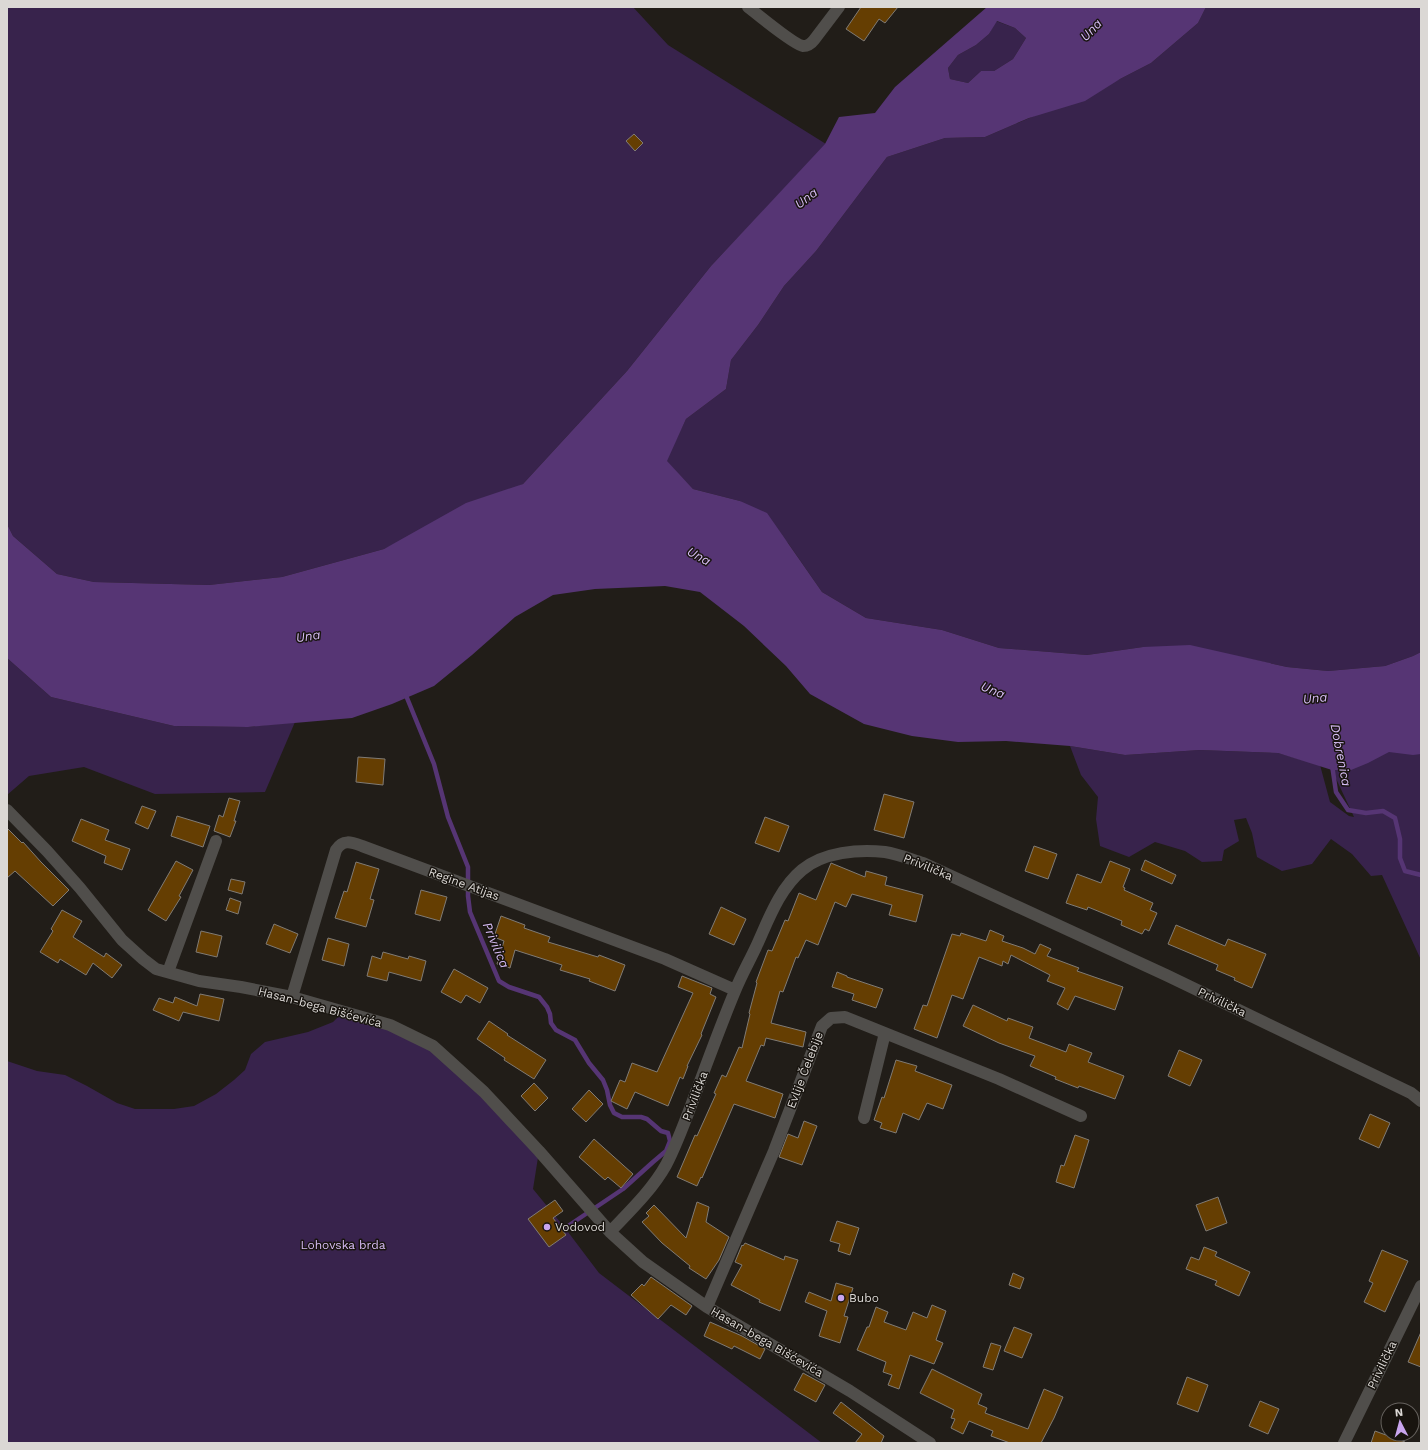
<svg xmlns="http://www.w3.org/2000/svg" width="1428" height="1450" viewBox="0 0 1428 1450" font-family="'Work Sans',sans-serif">
  <style>
    .green { fill: #38234c }
    .water { fill: #563574; fill-rule: evenodd }
    .lines { fill: none; stroke-linecap: round; stroke-linejoin: round }
    .stream { stroke: #563574; stroke-width: 4.5 }
    .building { fill: #653e02; stroke: #807b75 }
    .minor { stroke: #504e4b; stroke-width: 12 }
    .poi-dot { fill: #c9a5ee; stroke: #18140f; stroke-width: 1.5 }
    .labels { text-anchor: middle; dominant-baseline: central; stroke-width: 3; stroke-linejoin: round; paint-order: stroke }
    .street-label { font-size: 12px; fill: #dbd8d5; stroke: #18140f }
    .poi-label { font-size: 12px; fill: #dbd8d5; stroke: #18140f; text-anchor: start }
    .park-label { font-size: 12px; fill: #d6bbf3; stroke: #18140f }
    .water-label { font-size: 13px; font-style: italic; fill: #d6bcf4; stroke: #18140f }
  </style>
  <rect width="100%" height="100%" fill="#211d18"/>
  <path class="green" d="M7 7H633L668 45 826 144 711 266 627 371 523 484 384 549 282 577 209 585 94 582 57 574 13 536 7 524Z
    M1206 7H1421V652L1413 656 1385 666 1328 671 1287 667 1245 658 1143 647 1087 655 999 648 942 630 866 618 822 592 788 543 740 501 693 489 666 461 686 419 726 389 731 360 758 325 784 286 816 251 887 157 945 138 985 137 1120 79 1151 63 1198 23Z
    M996 21 1015 28 1026 38 1013 59 994 71H981L968 83 950 79 948 68 958 55 976 45 989 34Z
    M7 658 51 697 174 726 248 727 295 722 265 792 155 794 84 767 29 776 7 795Z
    M1421 735V960L1382 875 1371 876 1352 854 1331 839 1312 864 1282 871 1257 857 1252 833 1246 818 1234 820 1239 841 1224 850 1222 861 1202 862 1185 851 1155 842 1129 857 1100 846 1096 819 1098 797 1081 775 1070 746 1125 755 1200 750 1278 753 1320 765 1330 802 1349 816 1354 817 1332 770Z
    M344 1011 433 1046 539 1151 533 1189 565 1228 599 1273 822 1443H7V1061L37 1071 65 1075 87 1086 117 1103 135 1109H174L194 1106 216 1094 234 1080 245 1070 251 1054 265 1042 308 1032 333 1022Z"/>
  <path class="water" d="M987 7H1206L1198 23 1151 63 1120 79 1085 101 1029 118 985 137 945 138 887 157 816 251 784 286 758 325 731 360 726 389 686 419 667 461 693 489 740 501 767 513 822 592 866 618 942 630 999 648 1087 655 1143 647 1190 645 1287 667 1328 671 1385 666 1413 656 1421 652V754L1413 755 1389 752 1368 763 1351 770H1332L1278 753 1200 750 1125 755 1070 746 1006 741 958 742 912 736 864 724 810 694 786 666 744 626 700 592 665 586 595 589 553 595 515 617 472 655 434 686 392 704 352 718 248 727 174 726 51 697 7 658V524L13 536 57 574 94 582 209 585 282 577 384 549 466 503 523 484 627 371 711 266 825 144 839 117 875 113 895 87ZM997 21 1015 28 1026 38 1013 59 994 71H981L968 83 950 79 948 68 958 55 976 45 989 34Z"/>
  <g class="lines">
    <path class="stream" d="M405 693 434 764 448 817 468 867V896L470 912 499 981 509 987 539 997 547 1007 550 1014 551 1023 556 1030 575 1040 589 1063 603 1080 607 1090 610 1105 614 1113 622 1117H641L647 1119 661 1131 668 1133 670 1141 666 1151 653 1162 623 1189 565 1228
      M1332 765 1336 792 1348 810 1366 813 1383 811 1395 818 1400 839V858L1405 871 1421 875"/>
  </g>
  <path class="building" d="M861 7H898L885 23 879 19 864 41 846 29Z
    M634 134 643 143 635 151 626 141Z
    M358 757 385 759 383 785 356 782Z
    M884 794 914 802 904 838 874 830Z
    M229 798 240 801 234 821H236L230 837 214 831 219 815 223 817Z
    M142 806 156 811 148 829 135 823Z
    M177 816 210 826 203 847 171 836Z
    M765 817 789 826 779 852 755 843Z
    M81 819 109 830 105 840 130 849 122 870 104 863 106 856 72 841Z
    M7 828 22 843 23 842 41 862 69 890 53 906 15 871 7 878Z
    M1034 846 1057 854 1048 879 1025 871Z
    M1145 860 1176 875 1172 884 1141 870Z
    M176 861 193 870 179 896 181 897 166 921 148 910Z
    M1110 861 1130 869 1123 887 1125 888 1124 890 1153 903 1150 910 1157 913 1149 931 1145 929 1142 934 1121 925 1122 921 1088 907 1087 910 1066 903 1077 874 1101 883Z
    M356 862 379 869 370 899 374 900 366 927 335 918 344 891 347 892Z
    M831 863 865 877 866 871 887 877 885 885 923 895 916 922 889 915 892 905 852 894 846 907 835 902 818 945 806 940 798 958 796 957 783 992 780 991 771 1023 806 1032 803 1047 766 1038 764 1046 761 1045 746 1081 783 1094 775 1118 734 1104 702 1178 701 1177 697 1186 677 1177 695 1135 697 1136 716 1094 714 1093 722 1075 726 1077 739 1047 742 1048 750 1014 749 1013 757 983 756 982 768 950 772 951 785 920 788 921 799 893 816 900Z
    M231 879 245 882 242 894 228 890Z
    M421 890 447 897 440 921 415 914Z
    M230 898 241 902 238 914 226 910Z
    M721 907 746 919 734 945 709 934Z
    M62 910 82 921 73 937 104 957 106 953 122 965 112 978 93 963 86 975 60 959 58 963 40 952 53 931 51 929Z
    M501 916 525 925 524 928 550 937 548 942 598 957 599 955 625 965 615 991 589 981 590 979 560 970 562 965 515 950 510 968 497 964 504 941 494 937Z
    M274 924 298 934 290 953 266 944Z
    M1176 925 1225 946 1228 939 1266 954 1252 988 1234 980 1235 978 1216 970 1218 965 1168 944Z
    M990 930 1004 936 1002 941 1023 948 1035 954 1040 944 1051 949 1047 956 1079 968 1077 971 1123 987 1115 1010 1075 996 1068 1010 1057 1004 1065 988 1047 981 1050 975 1011 955 1008 964 1003 961 1002 966 979 957 963 999 952 995 937 1038 914 1029 923 1005 927 1006 952 934 960 936 961 933 986 941Z
    M201 931 222 936 217 957 196 952Z
    M328 938 349 944 344 966 322 960Z
    M383 952 408 959 409 956 426 961 421 981 389 972 387 981 367 976 372 956 381 959Z
    M454 969 488 988 480 1003 466 995 461 1003 441 992Z
    M837 972 847 976V977L883 989 876 1008 852 1000 854 994 832 987Z
    M682 976 712 988 710 994 716 997 701 1034 702 1035 687 1066H688L683 1079 680 1077 668 1106 635 1092 627 1109 611 1101 620 1080 625 1082 632 1063 657 1072 693 993 678 987Z
    M200 994 224 999 219 1021 183 1012 179 1021 153 1010 159 998 173 1003 175 997 197 1006Z
    M973 1005 1007 1021 1008 1018 1033 1027 1029 1038 1066 1052 1069 1044 1092 1053 1088 1062 1124 1076 1115 1099 1079 1086 1078 1088 1055 1079 1056 1077 1030 1066 1035 1056 999 1043 963 1026Z
    M489 1021 508 1034 507 1035 546 1060 534 1079 504 1060 505 1058 477 1039Z
    M1179 1050 1202 1060 1190 1086 1168 1076Z
    M896 1060 917 1066 915 1071 952 1085 943 1109 927 1103 919 1120 903 1113 896 1133 880 1128 882 1123 874 1120 882 1097 884 1098Z
    M534 1083 548 1098 535 1111 521 1096Z
    M589 1090 603 1104 586 1122 572 1109Z
    M1370 1114 1390 1123 1379 1148 1359 1139Z
    M804 1121 817 1126 802 1165 779 1157 788 1134 798 1138Z
    M1075 1135 1089 1140 1074 1188 1056 1182 1061 1165 1064 1166Z
    M594 1139 633 1174 621 1188 608 1177 605 1180 579 1157Z
    M1218 1197 1227 1223 1206 1231 1196 1205Z
    M555 1200 563 1211 553 1218 566 1235 549 1247 528 1219Z
    M697 1202 709 1207 706 1222 729 1237 719 1260 706 1279 689 1268 690 1266 662 1243 642 1222 649 1216 646 1213 654 1205 686 1238Z
    M837 1221 859 1228 850 1255 838 1251 840 1244 830 1241Z
    M745 1243 784 1260 785 1256 798 1260 780 1311 759 1302 760 1300 731 1285 742 1265 735 1262 742 1245 743 1246Z
    M1204 1247 1217 1252 1215 1256 1250 1272 1239 1296 1215 1285 1217 1281 1186 1269 1191 1257 1199 1260Z
    M1382 1250 1408 1261 1385 1312 1364 1302 1373 1283 1369 1281Z
    M1013 1273 1024 1278 1020 1289 1009 1285Z
    M651 1277 692 1306 686 1315 671 1305 658 1319 631 1295 642 1284 644 1286Z
    M836 1283 853 1288 844 1316 848 1317 840 1343 819 1336 827 1311 805 1302 809 1292 831 1301Z
    M932 1305 946 1311 936 1340 943 1343 934 1364 910 1355 899 1389 888 1385 892 1375 883 1372 886 1362 857 1350 867 1327H869L876 1307 888 1312 884 1322 906 1330 913 1312 927 1318Z
    M710 1322 742 1336 765 1349 760 1359 734 1346 732 1349 704 1336Z
    M1014 1327 1032 1334 1022 1358 1004 1351Z
    M1421 1332V1367L1408 1362Z
    M991 1343 1001 1346 993 1370 983 1367Z
    M932 1369 982 1394 978 1404 987 1408 985 1413 1028 1429 1044 1389 1063 1397 1054 1418 1041 1443H1010L991 1436 993 1431 969 1421 963 1434 951 1428 955 1419 951 1418 954 1410 920 1393Z
    M803 1373 825 1385 816 1402 794 1390Z
    M1187 1377 1208 1385 1198 1412 1177 1404Z
    M1260 1401 1279 1409 1268 1434 1249 1426Z
    M841 1402 884 1436 881 1443H855L862 1434 833 1413Z
    M1375 1431 1405 1442V1443H1371Z"/>
  <g class="lines">
    <path class="minor" d="M748 7C757 14 794 45 803 46 808 46 811 44 814 40L839 7
      M7 810 47 851 80 888 122 940 143 959 156 969 199 981 241 987 292 997 390 1025 433 1046 484 1092 539 1151 610 1232 643 1262 707 1307 850 1391 930 1443
      M168 972 216 841
      M292 997 336 850C343 839 351 842 362 846L665 959 735 990
      M864 1118 885 1033
      M610 1232C630 1211 652 1190 666 1165 679 1140 688 1113 698 1087 710 1055 722 1022 735 991 741 976 749 962 756 947 768 921 779 889 802 870 823 852 859 849 885 852 898 854 910 859 923 863L1166 975 1411 1093 1421 1101
      M707 1307 774 1151 822 1026 831 1018 845 1017 999 1079 1081 1116
      M1344 1443 1421 1286"/>
  </g>
  <g class="poi-dot">
    <circle cx="547" cy="1227" r="4"/>
    <circle cx="841" cy="1298" r="4"/>
  </g>
  <g class="labels">
    <g class="street-label">
      <text transform="translate(928 867) rotate(22)">Privilička</text>
      <text transform="translate(464 884) rotate(20)">Regine Atijas</text>
      <text transform="translate(1222 1002) rotate(26)">Privilička</text>
      <text transform="translate(320 1007) rotate(15)">Hasan-bega Bišćevića</text>
      <text transform="translate(805 1070) rotate(-69)">Evlije Čelebije</text>
      <text transform="translate(695 1096) rotate(-69)">Privilička</text>
      <text transform="translate(767 1342) rotate(30)">Hasan-bega Bišćevića</text>
      <text transform="translate(1382 1365) rotate(-64)">Privilička</text>
    </g>
    <g class="poi-label">
      <text x="555" y="1227">Vodovod</text>
      <text x="849" y="1298">Bubo</text>
    </g>
    <g class="park-label">
      <text x="343" y="1245">Lohovska brda</text>
    </g>
    <g class="water-label">
      <text transform="translate(1091 30) rotate(-47)">Una</text>
      <text transform="translate(806 198) rotate(-38)">Una</text>
      <text transform="translate(699 556) rotate(29)">Una</text>
      <text transform="translate(308 636) rotate(-8)">Una</text>
      <text transform="translate(993 690) rotate(22)">Una</text>
      <text transform="translate(1315 698) rotate(-6)">Una</text>
      <text transform="translate(1341 755) rotate(79)">Dobrenica</text>
      <text transform="translate(496 945) rotate(67)">Privilica</text>
    </g>
  </g>
  <rect width="1428" height="1450" fill="none" stroke="#dbd8d5" stroke-width="16"/>
  <g transform="translate(1400 1422) rotate(354)"><circle r="19" fill="#18140f" stroke="#66625e"/>
  <path d="M0-3L7 15L0 10L-7 15Z" fill="#c9a5ee"/>
  <text y="-6" font-size="11" font-weight="bold" text-anchor="middle" fill="#dbd8d5">N</text>
  </g>
</svg>
